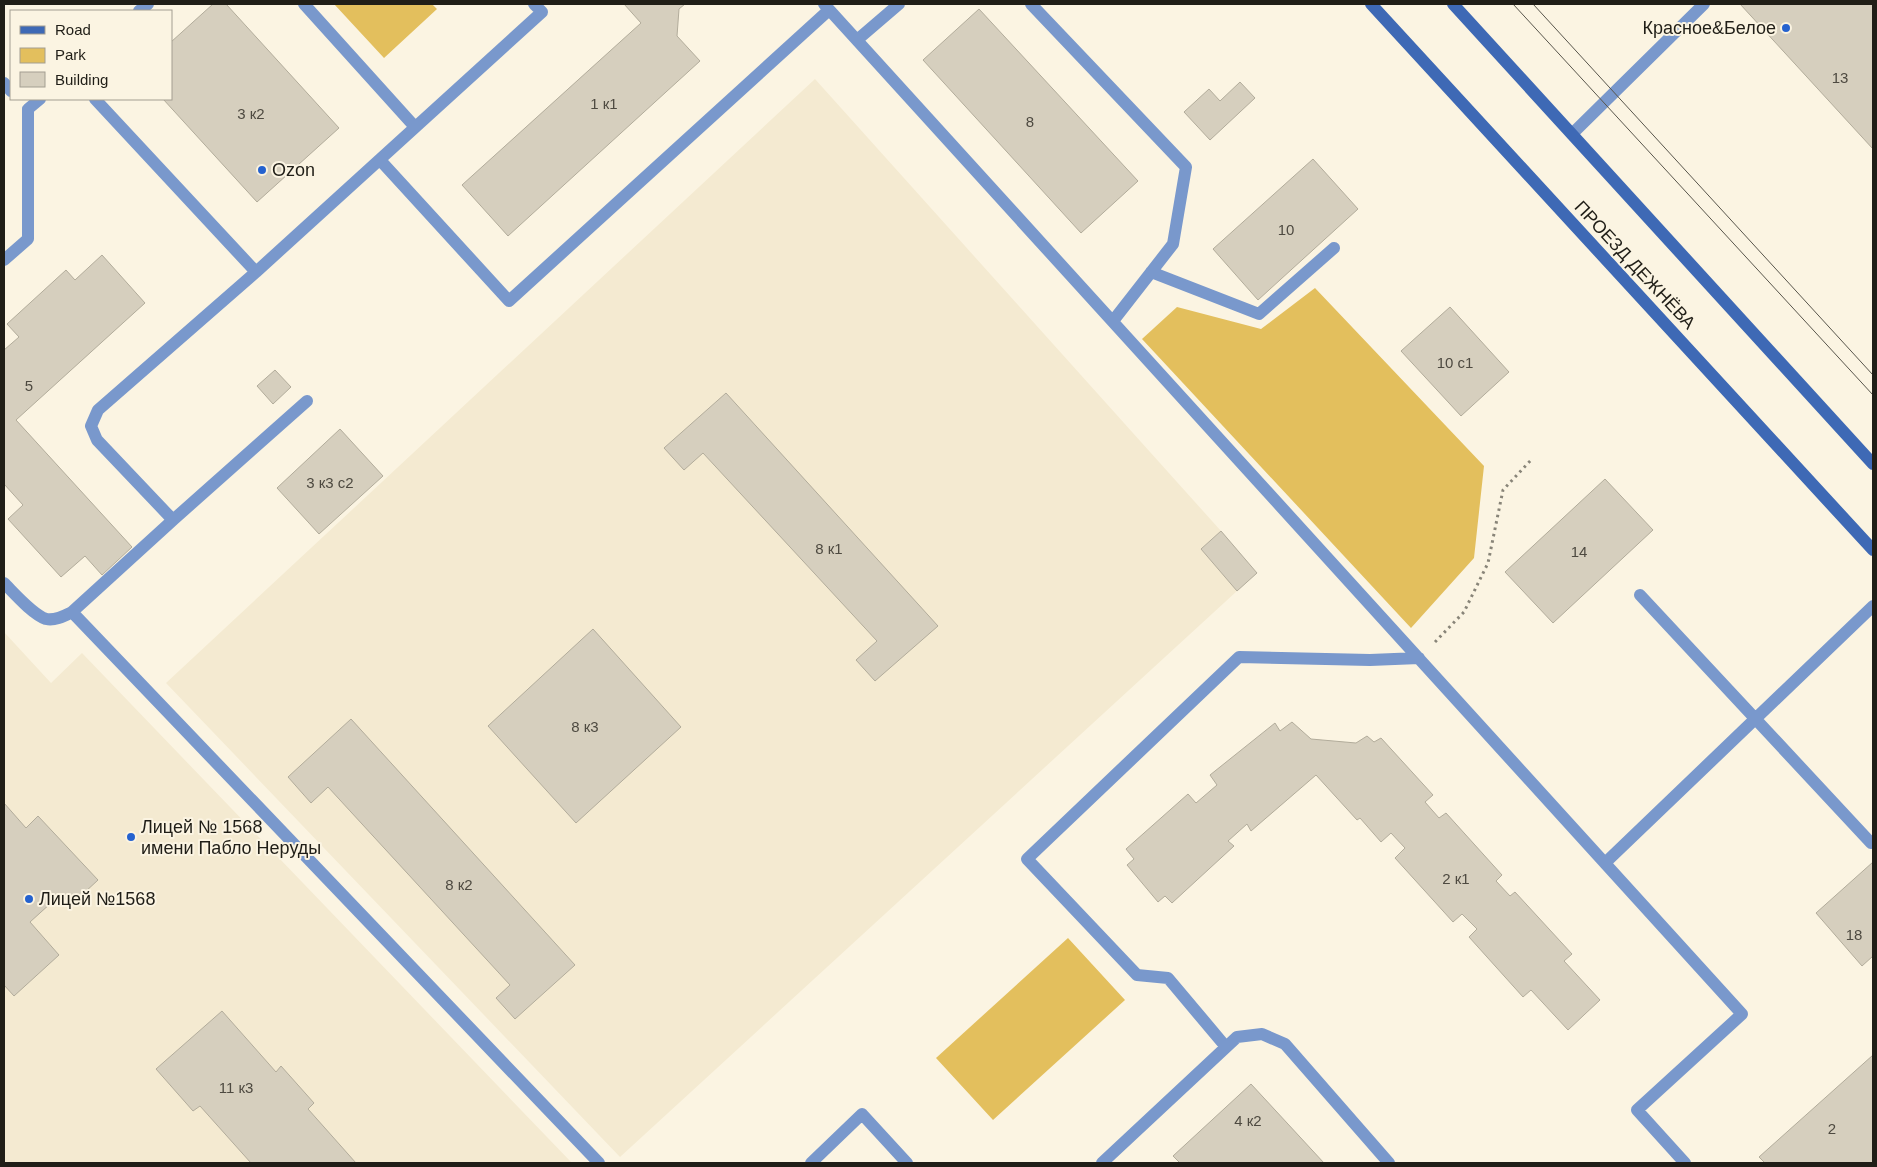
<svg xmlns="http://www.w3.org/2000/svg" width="1877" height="1167" viewBox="0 0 1877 1167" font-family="Arial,sans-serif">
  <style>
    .built { fill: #f4ead1 }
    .green { fill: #e3bf5d }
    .building { fill: #d6cfbe; stroke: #b2ac9b }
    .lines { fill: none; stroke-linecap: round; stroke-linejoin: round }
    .path { stroke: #888478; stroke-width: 3; stroke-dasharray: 2.5 4; stroke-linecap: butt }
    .lane { stroke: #7998cc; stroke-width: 12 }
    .secondary { stroke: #3e69b5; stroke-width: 12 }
    .tram { stroke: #59564c; stroke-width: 1 }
    .poi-dot { fill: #2562cf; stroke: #fbf4e2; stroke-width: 2 }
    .labels { text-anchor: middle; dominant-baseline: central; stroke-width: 4; stroke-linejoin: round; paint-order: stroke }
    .number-label { font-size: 15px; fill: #4e4a41 }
    .poi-label { font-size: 18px; fill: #201e17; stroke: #fbf4e2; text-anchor: start }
    .street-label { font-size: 18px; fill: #201e17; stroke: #fbf4e2 }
  </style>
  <rect width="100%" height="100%" fill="#fbf4e2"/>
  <path class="built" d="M815 79 1221 531 1201 549 1237 591 620 1157 166 683Z
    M4 632 51 683 82 653 572 1163H4Z"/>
  <path class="green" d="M334 4H432L437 9 384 58Z
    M1315 288 1484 466 1474 558 1411 628 1142 339 1177 307 1261 329Z
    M1068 938 1125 1000 993 1120 936 1058Z"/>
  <path class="building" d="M213 4H226L339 128 257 202 163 99H171V42Z
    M624 4H685L679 9 677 36 700 61 508 236 462 185 641 23Z
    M1740 4H1873V149Z
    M979 9 1138 181 1081 233 923 60Z
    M1240 82 1255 98 1210 140 1184 112 1209 89 1220 101Z
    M1313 159 1358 209 1258 300 1213 249Z
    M102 255 145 303 16 420 132 547 102 575 85 556 61 577 8 519 23 505 4 484V350L19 337 7 324 66 270 75 280Z
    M1450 307 1509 372 1461 416 1401 351Z
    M275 370 291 387 273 404 257 386Z
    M726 393 938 626 875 681 856 660 877 641 703 453 684 470 664 448Z
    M340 429 383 476 319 534 277 488Z
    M1605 479 1653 530 1553 623 1505 572Z
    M1221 531 1257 573 1237 591 1201 549Z
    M593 629 681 727 576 823 488 726Z
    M351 719 575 965 515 1019 496 998 510 985 328 787 311 803 288 777Z
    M1292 722 1311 739 1356 743 1367 736 1374 742 1381 738 1433 795 1425 802 1439 818 1446 813 1502 875 1496 881 1510 896 1515 892 1572 954 1564 961 1600 1000 1568 1030 1531 990 1523 997 1469 937 1477 929 1462 914 1453 922 1395 858 1405 848 1391 833 1381 842 1360 818 1357 820 1316 775 1251 831 1247 824 1228 841 1234 846 1172 903 1165 896 1158 902 1127 865 1134 859 1126 849 1188 794 1196 803 1217 785 1210 775 1275 723 1280 731Z
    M4 803 26 828 38 816 98 880 71 905 61 894 30 922 59 955 14 996 4 985Z
    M1873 862V956L1862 966 1816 913Z
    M222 1011 276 1072 281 1066 314 1103 308 1109 356 1163H251L200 1106 193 1111 156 1069Z
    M1873 1055V1163H1762L1764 1162 1759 1157Z
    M1251 1084 1324 1163H1180L1173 1156Z"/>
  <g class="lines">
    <path class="path" d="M1435 642 1464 612 1488 563 1503 490 1532 459"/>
    <path class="lane" d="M304 4 415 127
      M824 4 1742 1014 1637 1110 1685 1163
      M1031 4 1186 167 1173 244 1113 321
      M139 11 148 4
      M857 40 899 4
      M4 83 11 91
      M1572 134 1704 4
      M380 160 509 301 829 10
      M4 260 28 239V109L40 99
      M256 272 542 12 534 4
      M1151 272 1259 314 1334 248
      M173 520 307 401
      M4 583C14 593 32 614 46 619 55 621 64 616 72 612L599 1163
      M1640 595 1871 843
      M72 612 173 520 97 440 91 426 98 410 256 272 95 99
      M1605 863 1873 606
      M1226 1047 1168 978 1137 975 1027 859 1239 657 1370 660 1419 658
      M811 1163 862 1114 907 1163
      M1102 1163 1237 1037 1262 1034 1285 1044 1389 1163"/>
    <path class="secondary" d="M1371 4 1873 550
      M1453 4 1873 464"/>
    <path class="tram" d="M1513 4 1873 395
      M1533 4 1873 375"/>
  </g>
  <g class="poi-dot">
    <circle cx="1786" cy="28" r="5"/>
    <circle cx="262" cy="170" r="5"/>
    <circle cx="131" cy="837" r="5"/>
    <circle cx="29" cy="899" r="5"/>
  </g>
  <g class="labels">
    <g class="number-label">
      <text x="1840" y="77">13</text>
      <text x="604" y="103">1 к1</text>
      <text x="251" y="113">3 к2</text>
      <text x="1030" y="121">8</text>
      <text x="1286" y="229">10</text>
      <text x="1455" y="362">10 с1</text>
      <text x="29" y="385">5</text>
      <text x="330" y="482">3 к3 с2</text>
      <text x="829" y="548">8 к1</text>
      <text x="1579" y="551">14</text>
      <text x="585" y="726">8 к3</text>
      <text x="1456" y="878">2 к1</text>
      <text x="459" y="884">8 к2</text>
      <text x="1854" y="934">18</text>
      <text x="236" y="1087">11 к3</text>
      <text x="1248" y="1120">4 к2</text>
      <text x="1832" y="1128">2</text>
    </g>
    <g class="poi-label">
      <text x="1776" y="28" text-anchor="end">Красное&amp;Белое</text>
      <text x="272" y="170">Ozon</text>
      <text x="141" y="827">Лицей № 1568<tspan x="141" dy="21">имени Пабло Неруды</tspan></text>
      <text x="39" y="899">Лицей №1568</text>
    </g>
    <g class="street-label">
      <text transform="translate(1635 265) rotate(47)">ПРОЕЗД ДЕЖНЁВА</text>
    </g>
  </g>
  <rect width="1877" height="1167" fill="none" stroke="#201e17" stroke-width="10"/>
  <rect x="10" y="10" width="162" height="90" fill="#fbf4e2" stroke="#a39e91"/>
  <rect x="20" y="26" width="25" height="8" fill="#3e69b5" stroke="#a39e91"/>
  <text x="55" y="35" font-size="15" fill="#201e17">Road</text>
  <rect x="20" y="48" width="25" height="15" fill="#e3bf5d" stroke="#a39e91"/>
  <text x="55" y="60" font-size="15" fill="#201e17">Park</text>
  <rect x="20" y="72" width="25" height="15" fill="#d6cfbe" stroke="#a39e91"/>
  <text x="55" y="85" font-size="15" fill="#201e17">Building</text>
</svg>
